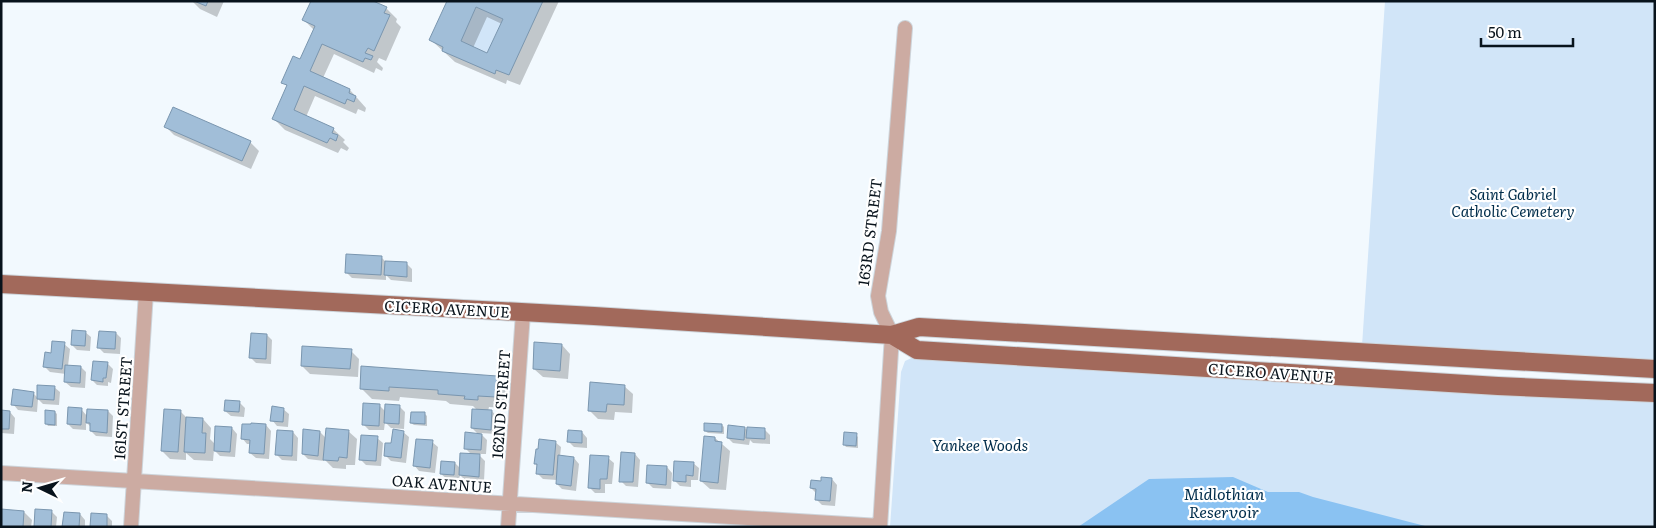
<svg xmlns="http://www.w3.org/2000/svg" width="1656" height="528" viewBox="0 0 1656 528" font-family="Literata,serif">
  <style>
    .green { fill: #d1e5f8 }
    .water { fill: #8ac2f2 }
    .shadow { fill: #0003; fill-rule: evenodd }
    .building { fill: #a1bed8; stroke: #7a96af; fill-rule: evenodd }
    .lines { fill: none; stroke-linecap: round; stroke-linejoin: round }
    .minor-casing { stroke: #cdd4da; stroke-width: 16 }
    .major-casing { stroke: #cdd4da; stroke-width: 20 }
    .minor { stroke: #ccaba2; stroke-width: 14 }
    .major { stroke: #a2695b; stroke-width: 18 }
    .labels { text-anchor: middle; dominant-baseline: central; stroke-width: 4.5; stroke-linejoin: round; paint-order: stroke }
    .park-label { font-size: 15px; font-style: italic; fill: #002d4b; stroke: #fff }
    .street-label { font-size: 15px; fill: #08131c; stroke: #fff }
    .water-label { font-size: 16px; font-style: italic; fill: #002d4c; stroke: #fff }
  </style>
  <rect width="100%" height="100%" fill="#f2f9fe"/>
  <path class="green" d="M1385 1H1655V362L1362 346Z
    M476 7 503 19 487 53 461 41Z
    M916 356 1655 400V527H890L901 372 905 361Z"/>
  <path class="water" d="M1233 477 1268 492H1299L1313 497 1429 527H1078L1149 479Z"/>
  <path class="shadow" d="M192 1H224L217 17 200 9Z
    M448 1H559L520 85 507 80 506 84 455 62 431 40ZM487 17 502 24 488 55 473 48Z
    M386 8 397 19 396 22 401 27 386 61 379 58 377 62 383 68 382 71 376 68 374 73 334 54 323 78 350 90 366 108 365 112 358 109 356 114 315 96 306 117 333 129 345 140 343 142 349 148 347 151 341 148 338 153 285 130 274 119 288 87 282 82 300 61 314 30 304 20Z
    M174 109 250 142 259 151 251 169 174 135 166 127Z
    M382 258 386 262 407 264 412 269V282L391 280 386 275V280L352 278 346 272Z
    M85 332 91 337 90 351 77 350 72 345Z
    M116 333 121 338 120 354 104 353 99 348Z
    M267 335 272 340 271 364 256 363 250 357Z
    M64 344 70 349 68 366 81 367 86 372 85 388 71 387 65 382 66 374 50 372 45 367 52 354Z
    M562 345 570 354 568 379 543 377 534 369Z
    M351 351 359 359 358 377 310 374 302 366Z
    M107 363 113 369 111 383 108 382V386L97 385 92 380Z
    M362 368 497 378 508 389 506 408 489 407 488 411H492L497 417 496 434 480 433 487 440 486 454H478L485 461 484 481 465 480 460 475 459 480 447 479 441 474 455 463 460 468 472 455 465 448 479 435 472 428 477 410 473 406 450 404 446 401 400 397 399 401 372 399 361 388Z
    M624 386 633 394 632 413 615 412 614 420 598 419 589 410Z
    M54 387 60 392 59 405 43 404 38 399 37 412 18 410 13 404 33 393 38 398Z
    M239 402 245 408 244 417 231 416 225 411Z
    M380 406 386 412 400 407 405 412 404 429 391 428 385 422 384 430H369L363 424Z
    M81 409 87 416 108 411 113 416 112 437 96 436 91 431V427L86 422V430L73 429 68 424Z
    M283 409 289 414 288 427 277 426 272 420Z
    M180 411 187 418 203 419 211 428 210 439 215 444 232 428 237 434 235 457 220 456 214 450 213 461 194 460 186 453V460L170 459 162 451Z
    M1 412H10L15 418 14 434 1 433Z
    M55 412 57 414V426H48L46 423Z
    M425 414 427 416V426L414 425 411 423Z
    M266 425 271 431 269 459 256 458 250 453 251 444H247L242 438Z
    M722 425 724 427V434L708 433 705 431Z
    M745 428 748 431 764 429 770 435V444L753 443 750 440 749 445 733 443 728 438Z
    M348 431 357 439 355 465H346V469L333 468 324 459V461L308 459 303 454 320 432 326 438Z
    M293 432 298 438 297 461 282 460 276 454Z
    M403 432 409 437 406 463 391 461 385 455Z
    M582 432 587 438V448L574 447 569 442Z
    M856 435 858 437V448L846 447 844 444Z
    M377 438 383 443 381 466 366 465 361 460Z
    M715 438 730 451 726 490 710 489 701 481Z
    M432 442 438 447 435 473 419 471 414 465Z
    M555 442 561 447 560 457 574 458 579 464 576 491 562 489 557 484V480L543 479 537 473 538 466 535 464Z
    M635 454 640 460 638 487 626 486 621 481Z
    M608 458 614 463 612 484H605V493H595L589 487Z
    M693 463 699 468 698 480H691V487L680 486 674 480Z
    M667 467 672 473 671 489 653 488 647 482Z
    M832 479 837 485 835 506 822 505 816 499 817 494 811 488Z
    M24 512 32 520 31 527H1Z
    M52 512 57 517 56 527H35Z
    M80 514 85 520V527H64Z
    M107 516 112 521V527H91Z"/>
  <path class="building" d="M194 1H208L206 6Z
    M311 1H373L387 7 384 13 390 15 374 51 368 48 365 53 373 56 371 60 365 58 363 62 322 44 310 71 350 89 349 93 356 96 354 102 347 99 345 104 304 86 294 110 334 128 332 133 338 135 336 141 330 138 327 143 272 119 287 85 281 83 293 56 300 59 315 26 302 20Z
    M447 1H543L509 75 496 70 495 74 442 51 443 47 429 40ZM476 7 503 19 487 53 461 41Z
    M173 107 251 141 242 161 164 127Z
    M346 254 382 256 381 275 345 273Z
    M385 261 407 262V277L384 275Z
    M72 330 86 331 85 346 71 345Z
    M99 331 116 332 115 349 97 348Z
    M251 333 267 334 266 359 249 358Z
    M52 341 65 342 62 369 43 367 45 352 51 353Z
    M534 342 562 344 560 371 533 369Z
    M302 346 352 349 350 369 301 366Z
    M93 361 108 362 106 378H103V382L91 380Z
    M65 365 81 366 80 383 64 382Z
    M361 366 497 376 496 397 478 396V400L464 399 465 396 438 394V390L389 387V391L360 389Z
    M590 382 625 385 624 405 607 404 606 412 588 411Z
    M37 385 55 386 54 400 37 399Z
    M13 389 34 392 32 407 11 405Z
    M225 400 240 401 239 412 224 411Z
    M363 403 380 404 379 426 362 425Z
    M385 404 400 405 399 424 384 423Z
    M272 406 284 408 283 422 270 421Z
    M68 407 82 408 81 425 67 424Z
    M87 409 108 410 107 433 90 431V423H86Z
    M164 409 181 410 178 452 161 451Z
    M472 409 492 410 491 430 471 428Z
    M1 410 10 411 9 429H1Z
    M45 410 55 411V425L45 424Z
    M411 412H425V424L410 423Z
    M186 417 203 418 202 433H206L205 453 184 452Z
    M251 423 266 424 264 454 249 453 250 440 241 439 242 424H251Z
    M704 423 722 424V432L704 431Z
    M728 425 745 427 744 440 727 438Z
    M215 426 232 427 230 452 214 451Z
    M747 427 765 428V439L746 438Z
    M326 428 349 430 347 458 339 457 338 461 323 460Z
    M303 429 320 431 318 456 302 454Z
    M393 429 404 431 401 458 384 456 385 443H391Z
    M277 430 293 431 292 456 275 455Z
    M568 430 582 431V443L567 442Z
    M465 432 482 434 481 450 464 449Z
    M844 432 857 433 856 446 843 445Z
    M361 435 378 436 376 461 359 460Z
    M704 436 715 437V441L722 442 718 483 700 481Z
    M416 439 433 440 430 468 413 466Z
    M539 439 556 441 553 475 536 474 537 464H534L536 449H538Z
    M621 452 635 453 633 482H619Z
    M460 453 480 454 479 477 459 475Z
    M558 455 574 457 571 486 556 484Z
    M590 455 609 456 607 479H600V489L588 488Z
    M441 461 455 462 454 475 440 474Z
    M674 461 694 462 693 476 686 475V482L673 481Z
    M647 465 667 466 666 485 646 483Z
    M821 477 832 478 830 501 815 500 816 489 810 488 811 480 821 481Z
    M1 509 24 511 23 527H1Z
    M35 509 52 510 51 527H34Z
    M64 512 80 513 79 527H62Z
    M91 513 107 514V527H90Z"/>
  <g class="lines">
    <defs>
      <path id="minor" d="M1 473 880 526
        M131 527 146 292
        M508 527 523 313
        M880 527 892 335 881 312 878 296 889 231 905 28"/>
      <path id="major" d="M1 284 594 316 892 335 919 327 1655 369
        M892 335 917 350 1498 386 1655 393"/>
    </defs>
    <use href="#minor" class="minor-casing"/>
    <use href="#major" class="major-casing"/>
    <use href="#minor" class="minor"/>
    <use href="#major" class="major"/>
  </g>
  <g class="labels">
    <g class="park-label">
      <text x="1513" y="193">Saint Gabriel<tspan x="1513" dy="17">Catholic Cemetery</tspan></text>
      <text x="980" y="444">Yankee Woods</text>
    </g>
    <g class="street-label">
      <text transform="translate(869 232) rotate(-83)">163RD STREET</text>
      <text transform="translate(447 308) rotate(3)">CICERO AVENUE</text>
      <text transform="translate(1271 372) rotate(4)">CICERO AVENUE</text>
      <text transform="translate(500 404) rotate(-86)">162ND STREET</text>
      <text transform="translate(122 408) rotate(-86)">161ST STREET</text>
      <text transform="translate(442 483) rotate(4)">OAK AVENUE</text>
    </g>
    <g class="water-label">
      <text x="1224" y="493">Midlothian<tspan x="1224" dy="18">Reservoir</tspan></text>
    </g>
  </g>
  <rect width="1656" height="528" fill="none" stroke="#08131c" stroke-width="5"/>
  <g transform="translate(40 488) rotate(275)" stroke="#ffffff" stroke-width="4" paint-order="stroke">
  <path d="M0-4L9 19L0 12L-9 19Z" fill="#08131c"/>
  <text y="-8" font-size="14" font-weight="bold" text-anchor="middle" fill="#08131c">N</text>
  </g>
  <path d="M1481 38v8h92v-8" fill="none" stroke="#08131c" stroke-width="2.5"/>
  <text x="1488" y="38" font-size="15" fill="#08131c" stroke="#ffffff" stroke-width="4" paint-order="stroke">50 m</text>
</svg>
